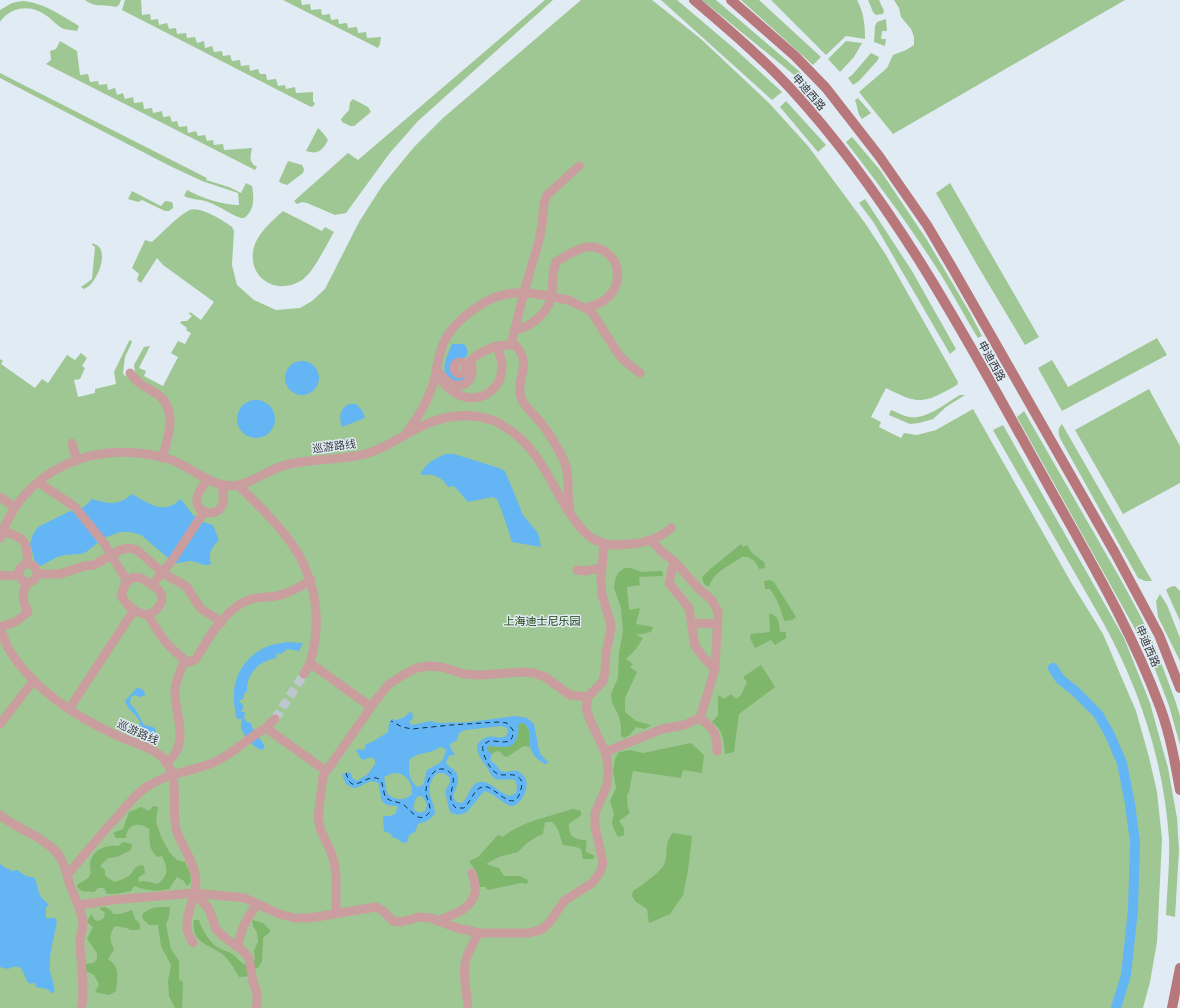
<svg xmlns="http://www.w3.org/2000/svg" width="1180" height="1008" viewBox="0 0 1180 1008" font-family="'Public Sans','Noto Sans SC',sans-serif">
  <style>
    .green { fill: #9fc793 }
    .forest { fill: #7eb66b }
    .water { fill: #64b5f3; fill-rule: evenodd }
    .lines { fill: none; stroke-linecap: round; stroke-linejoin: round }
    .canal { stroke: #64b5f3; stroke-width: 10 }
    .ferry { stroke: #0d3049; stroke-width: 1; stroke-dasharray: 5 4; stroke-linecap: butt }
    .street-tunnel { stroke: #bfc7ce; stroke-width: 9; stroke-dasharray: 9 4.5; stroke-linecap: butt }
    .street { stroke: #ca9d9f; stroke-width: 9 }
    .secondary { stroke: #b7777b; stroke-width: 10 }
    .street-bridge { stroke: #ca9d9f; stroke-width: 9 }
    .labels { text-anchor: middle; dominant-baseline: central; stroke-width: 3; stroke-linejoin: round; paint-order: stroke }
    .street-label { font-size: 11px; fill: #35393c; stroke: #e1ebf3 }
    .park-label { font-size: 11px; fill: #153a05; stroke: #e1ebf3 }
  </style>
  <rect width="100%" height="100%" fill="#e1ebf3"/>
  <path class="green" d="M85 0H121L119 5 116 7C105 4 95 8 85 0Z
    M125 0H141L142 15 150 14 151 20 158 19 159 25 167 23 169 29 176 28 177 34 186 33 187 38 195 37 197 43 204 41 205 48 212 46 214 52 222 51 223 56 230 55 232 61 240 60 241 66 249 65 250 71 258 69 260 74H266L267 80 276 79 278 86 285 85 286 89 295 87 296 93 313 92V101L315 104 312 107 309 106 122 10Z
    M283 0H301L302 5 310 4 311 10 321 9 322 15 330 14 331 20 338 19 339 24 347 23 348 28 357 27 358 33 366 32 367 38 381 37 380 44 378 48Z
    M545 0H553L418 121 389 154 346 213 335 215 307 203 302 202 297 204 294 201 348 153 358 160Z
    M581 0H652L701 39 769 103 808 146 865 223 886 255 958 382 957 385C924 403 921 406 886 388L871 417 881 422 879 427 901 438 904 433 917 435 936 430 973 409 1072 584 1103 634 1136 711 1149 757 1157 792 1162 839 1157 942 1150 982 1143 1008H0V359L3 361 1 364 35 388 42 379 48 383 67 355 75 360 81 353 87 358 82 366 85 368 80 379 74 380 78 397 95 393V389L116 384 114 372 129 341 131 340 132 342 125 357 123 373 125 376 135 372 134 365 144 347 150 346 139 368 146 371 144 376 163 386 178 357 171 353 178 341 185 344 191 333 186 330 187 328 180 323 182 321H187L192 316 189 314 190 312 201 320 214 302 163 265 157 258 141 283 137 280 139 274 132 268 145 240 152 242C161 234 180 214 190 210 200 206 224 221 232 227L234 231 232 265 237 285 254 300 276 310 300 308 312 301 325 289 359 222 382 186 414 147 443 118Z
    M661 0H677L736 50 782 92 772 100Z
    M702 0H716L799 71 802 75 799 79Z
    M741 0H759L821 57 813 65Z
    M771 0H857C864 13 865 25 865 39L846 36 826 55Z
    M868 0H879L884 11 883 14 876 15 873 12Z
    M894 0H1125L893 134 859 92 887 68 893 55 906 50 914 45V37L911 29 901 17 899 8Z
    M22 1C43 2 62 16 79 26L77 31C73 30 68 30 64 29 57 26 51 18 44 14 29 4 10 7 0 22V10L12 3Z
    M886 19 887 31H882L881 39H886L885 46 874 42 875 26 877 22Z
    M60 41 77 51 80 75 88 74 90 82 98 81 99 85 107 84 108 90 115 88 117 95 123 93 125 99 133 97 134 103 143 102 144 109 152 108 153 113 162 111 163 117 170 116 172 122 177 121 179 127 187 126 188 133 196 131 198 136 205 135 207 141 213 140 214 145 223 144 224 150 252 148C250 158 249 162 257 167L255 170 46 64 51 60 50 51 56 49Z
    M846 41 862 43 854 57 840 72 828 59Z
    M871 53 879 57 878 60 859 81 853 85 848 78 853 74Z
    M0 73 207 178 206 180 229 187 241 193 246 183 252 186C254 198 255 210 244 218H241C229 214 220 206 208 202 200 199 192 200 184 196L187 190C202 198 222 205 239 205L238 193 202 181 168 165 0 78Z
    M858 98 871 113 862 119C857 113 858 108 855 100Z
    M353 99 368 107 371 112 354 126H350L342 122 341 119 349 110 350 102Z
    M786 101 826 145 818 152 780 107Z
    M318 128 323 133 328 140C323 150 318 155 306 151Z
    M852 137 880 170 927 240 970 313 982 336 978 338C963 314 950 288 934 264 907 222 877 182 846 142Z
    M288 161 302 165 304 169 303 173 287 185 281 183 279 181Z
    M950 183 1039 337 1025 345 979 268 936 193Z
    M132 191 161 206 165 201 172 202 173 205V208L169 211H165L142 200 138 202 128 199Z
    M865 199 912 271 956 349 950 354 874 223 859 203Z
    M283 211 322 231 325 227 334 232C327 244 313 273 302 280 276 297 246 277 254 247 258 233 272 221 283 211Z
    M93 243C95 245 98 245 99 247 108 257 95 286 84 289L81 287 92 279 95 247 92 245Z
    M1157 338 1167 355 1062 411 1038 368 1052 360 1068 387Z
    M1149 389 1180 446V483L1123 514 1075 430Z
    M960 395H965L946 407 933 419 919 423 910 424 889 415 891 410C897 412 903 416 909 417 926 420 946 403 960 395Z
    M1024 411 1121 580 1140 615 1156 649 1175 700 1180 716V745L1169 706 1150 656 1017 417Z
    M1062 424 1152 581H1145L1138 578 1061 440C1058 434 1057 429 1062 424Z
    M1003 425 1124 638 1150 703 1168 768 1177 818 1179 850 1175 917 1166 915C1167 890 1170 864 1169 839 1164 763 1140 690 1104 624L993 430Z
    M1175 586 1180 591V621L1166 590 1170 587Z
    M1160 594 1167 605 1180 638V661L1158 617 1156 601Z"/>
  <path class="forest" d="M741 544 743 547 747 545 752 553 764 562 765 568 759 569C756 561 750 556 742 557 729 566 713 572 709 587L704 584 702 577 708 571Z
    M624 568H631L641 572 662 571 663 576 639 577 640 585 627 587 629 610 640 608 636 624 653 627 651 632 636 635 643 638 636 649 626 659 633 664 630 667 637 672 625 698V712L636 721 651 725 645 729 636 727 630 735 624 738 621 736V725L618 714 612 703 611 694 618 678 619 653 623 631 621 608 614 588 615 580 618 573Z
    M769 580 774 582 796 617 792 620 784 621C781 608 777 599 770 589H765L764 581Z
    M769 614C779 614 779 624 780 632H786V638L775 645 771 640 755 648 750 638 751 634 770 632Z
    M761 665 775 687 739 714 734 752 725 754C724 742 723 729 712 722L718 715V695L724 699 731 694 736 699 741 695 747 682 743 677Z
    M520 723 525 724 529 730 530 747 524 746 507 757 504 756 499 751 495 752 492 754 487 750V747L492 746 503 747Z
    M691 743 704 755 702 773 683 770 681 778 633 771 629 792 627 794C628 802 626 805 630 813L619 821 624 828V835L618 837 613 827 612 822 614 814 610 801 616 788 613 771 615 759 619 752 630 750 643 753Z
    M153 806 158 807 156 822 162 839 170 853 177 860 185 862 190 873 191 882 187 886 184 881 177 877 169 889C153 892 150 891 134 886L131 891 116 894H107L104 888H98L94 892 82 891 77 887 78 884C82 882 86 880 89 877 92 873 90 869 90 865 91 850 106 844 118 846L123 842 132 844 131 850 117 857 108 858 100 866 105 870V875L108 878 115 882C120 880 127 878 131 874 135 869 132 869 140 865L144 866 145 873 138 878 139 882C146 880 151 883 158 884 169 874 168 869 162 856L157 857C148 848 150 841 149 829 139 821 126 824 126 838H116L113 833 123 829 129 812 141 807 149 811Z
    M573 809 581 811V815C578 819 573 820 569 824 568 836 575 840 586 840 588 844 585 847 586 852L595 856 593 859H583L581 849 576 847 563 845C559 836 561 830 552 822H545L543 834 538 836 527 843 518 852 499 857 486 864 499 868 504 876H520L528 880 527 884 521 883 488 890 485 887H480L476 871 469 861 478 857 498 835 503 837C520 822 551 816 573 809Z
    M673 833 692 836 688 871 683 895 670 914 649 923 647 909 636 902 632 896 633 891C639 888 662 870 664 865 669 855 663 844 673 833Z
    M105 907 111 910 113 914H120L132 910 135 919 140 924V929L136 930H130L127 928 115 926C108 936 110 939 114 950L108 959C121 968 117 977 116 991L109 995 95 992 99 984 94 975 84 970 85 964 93 963 97 959V953L87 939 93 927 87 922 91 914 95 920 99 921 104 918 105 913 99 908Z
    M170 907 169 917 166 924 171 949 179 961V980L183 982 182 1008H175L169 996 168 981 171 965 161 946 158 925H149L143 919 142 915C150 906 159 907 170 907Z
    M194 920H199C202 930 209 941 217 947 222 950 227 951 232 954 237 957 240 962 244 964H249L255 960 254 951 258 942 257 932 253 926 252 920 263 923 271 931 263 938 262 961 259 967 251 971 252 976 239 977C235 970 229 959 222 954 208 943 191 944 194 920Z"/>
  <path class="water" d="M452 344H464C467 348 469 352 466 357 462 359 458 359 454 362 445 369 459 387 471 367V372L463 381H453C451 379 447 376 446 374 441 366 449 352 452 344Z
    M285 378a17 17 0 1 1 34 0a17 17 0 1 1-34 0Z
    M237 419a19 19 0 1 1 38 0a19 19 0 1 1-38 0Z
    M350 404H356L362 410 365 418 342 427C339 417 339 408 350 404Z
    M446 454H454L499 468 505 471 523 515 538 533 541 547 512 542 504 517 497 499 492 497 468 502 454 486 448 487C442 476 432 473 420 475 425 464 435 458 446 454Z
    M132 494C143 500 157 511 170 506 174 505 178 501 181 499L193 515 203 522 213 525 219 540C211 548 208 553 211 564 203 567 199 562 191 561 185 561 181 564 174 563L141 535 130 532H120L104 538 86 552 81 554 65 555 57 557 41 566 35 562 30 544 33 534 38 527 68 512 84 507 92 499C109 504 118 506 132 494Z
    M286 642 303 643 299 651 287 649 281 654 277 653 276 658C259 661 246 674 247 692L244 693V698L239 701 244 706 241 712H245L244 718 247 722 251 723 253 729 265 746 262 750C254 749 241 733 241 726 241 723 242 721 242 719H237C229 692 235 664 262 649 268 645 278 644 286 642Z
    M136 688 142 689 145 693V695L141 697 134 695 131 697 130 703 132 706 136 710 144 725 150 726 155 728 156 732 149 739 139 735C145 715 130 716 125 701L134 691Z
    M410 712H412L413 718 409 722 412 725 431 721 439 723 470 722 515 716 527 718 534 724 539 750 541 755 549 763 545 764C520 750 536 734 525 724L520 723 518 726C520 736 515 748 503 747 498 747 494 746 489 746L487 747V750L492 754C488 761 493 762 497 766 499 769 498 770 501 771 506 773 512 770 518 771 521 774 525 776 526 780 529 789 521 805 512 806 505 806 493 792 484 791L467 812 458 815 451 813 449 809 445 791 449 784 450 778C447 775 443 772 439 773 435 774 434 776 432 780 425 794 434 800 435 813 431 820 425 822 418 824L415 832 409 835 407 842 403 843 396 838 392 837 391 834 384 831 383 819 384 816H390L395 814 398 807 397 806C376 806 383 796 378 783 369 777 362 788 353 788L346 784 342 774 350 772 353 779 357 781 368 774 375 764V760L372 757 362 760 356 751 358 749 361 750 365 749 366 744 372 742 388 732 389 723 392 719 396 720 403 718ZM501 726 507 728 508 731 506 736C499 740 493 734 485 738 470 745 480 757 486 766 489 770 491 777 496 779 502 781 509 778 515 780L517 786 516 793 510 796C500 794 493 783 483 782 471 780 469 798 462 803L456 802 453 796C456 788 461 779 455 771 451 767 448 767 446 762L449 756 455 754 451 749 450 744 457 740 459 733 465 730ZM440 747 444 748 446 750C442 765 439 763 427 770L423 785 417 787C408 779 409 771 409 760 419 751 429 755 440 747ZM393 773C405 772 413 782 412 794 406 801 393 801 387 793L384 777ZM418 796 423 797 427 805 425 811 420 813 414 810C413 806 415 799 418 796Z
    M0 864 7 869 8 868 11 871 17 870 26 876 35 878 40 896 49 905 46 907V918H55L57 922C54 938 49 952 50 969 50 977 56 985 54 993H52L47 989 36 987 35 983C33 983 31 984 29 983 24 981 25 959 8 969L0 967Z"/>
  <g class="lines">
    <path class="canal" d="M1053 668 1060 679 1075 691 1098 714 1109 733 1122 763 1130 804 1135 842 1133 910 1126 975 1116 1008"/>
    <path class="ferry" d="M346 773 349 781 352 784C362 785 369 774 379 779L382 783 385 797C389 801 394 801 400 803 411 807 417 827 430 812 431 804 425 797 426 790 427 774 441 760 453 776 455 788 445 798 456 808H464C471 802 473 790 482 787 494 782 514 819 521 789 522 786 522 783 521 780 515 771 506 777 498 774 490 771 481 753 483 745L489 741C499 740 514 748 513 730L507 723 498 722 451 725 412 729 402 727 391 721"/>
    <path class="street-tunnel" d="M275 719 304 674"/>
    <path class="street" d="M568 300 591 311 619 355 628 364 640 373
      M515 330C532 327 550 311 552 294 553 283 552 273 556 262 565 256 575 250 586 247 592 246 599 248 604 251 621 261 622 285 607 298 601 304 593 306 585 308
      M511 345 525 288 539 241 542 225 544 203 547 195 579 166
      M454 368a6 6 0 1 1 12 0a6 6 0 1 1-12 0Z
      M436 369C440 374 444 379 450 383 466 391 477 376 470 361 482 350 500 342 516 346 533 364 515 379 521 398 525 408 536 416 542 424 550 435 558 448 564 461 571 476 566 493 570 509
      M130 373C139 385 146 387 157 394 179 409 168 438 162 458
      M442 381C470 418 519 388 496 346
      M407 432C418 417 428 401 433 384 437 370 438 355 444 342 452 325 470 311 485 302
      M72 443 77 461
      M208 479C204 485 198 491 197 498 194 514 219 519 223 503 224 497 223 490 222 484
      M38 482 75 507 104 543 127 581
      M238 485C277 524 313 555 316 614 317 631 315 647 310 663L371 707
      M0 497 14 507
      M3 531C26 539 26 539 28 564
      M0 538C15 496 43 470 86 457 113 450 142 451 169 459 191 466 213 490 238 485 257 481 271 467 290 464 315 458 340 461 365 454 384 449 400 437 418 428 442 415 469 412 495 421 499 423 502 425 505 427 540 448 550 484 571 515 579 526 587 538 600 542 610 546 620 545 631 544 647 542 659 539 671 528
      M674 561 669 583 689 608 695 646 704 658 715 669
      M19 573a9 9 0 1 1 18 0a9 9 0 1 1-18 0Z
      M577 570 585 571 602 568
      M0 575 5 576 19 575
      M37 575 40 574H60L84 566 94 565 120 550 129 548 137 550 163 573 186 586 201 609 222 622
      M152 585C155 587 160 590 161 594 165 604 153 616 143 614 134 612 126 604 121 596L125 584 133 577 141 578 152 585 171 562 204 512
      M148 614C159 635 166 645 185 660 181 669 176 679 175 689 174 716 192 743 166 763
      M692 623 718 624
      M0 627 15 622 27 613 28 611C22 602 22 592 27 583
      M0 628C3 635 5 642 8 648 32 688 76 717 118 736 135 744 156 747 167 763 180 783 171 807 176 829 181 846 194 860 196 879 197 896 185 912 187 930 188 934 191 939 193 943
      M185 660 190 662 196 659C208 638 224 611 246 601 256 596 267 598 277 596 289 593 300 587 311 580
      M304 674 310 663
      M69 709 134 610
      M700 718C714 729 717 733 717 751
      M0 724 34 680
      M266 728 275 719
      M605 752 662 729 684 725 700 718 715 669 718 612 712 600 699 589 674 561 663 553 651 540
      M0 815C18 830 43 836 58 854 65 864 67 875 70 885 74 898 82 909 83 923 83 929 80 935 80 941 80 957 86 995 81 1008
      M68 874C84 855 100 835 117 817 126 807 134 796 145 788 165 774 187 772 210 764 230 757 247 738 266 728L326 771
      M195 893 209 909 216 929 224 937 243 951 249 958 253 982 257 993V1003L256 1008
      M79 905 112 900 195 893 245 898 279 914 295 918H310L376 907 383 911 393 921 401 922 419 917 431 918 457 928 480 933H528L541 930 549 923 564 901 592 883 600 872 603 863 595 826V813L607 785 608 768 606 754 590 720 586 708 588 697 603 681 605 671 606 652 610 634 611 624 602 595 601 580 604 543
      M336 913V875L334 862 331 852 321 831 318 818 323 776 376 700 389 684 403 675 416 668 430 666 442 667 464 674 480 675 523 672 534 673 545 677 570 695 588 697
      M437 921C452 915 471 910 475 893 476 887 474 879 472 873
      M238 947C240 931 247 916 258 904
      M468 1008C467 994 463 979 465 964 466 954 474 942 479 933"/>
    <path class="secondary" d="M694 0C727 28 761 57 791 89 895 202 969 343 1043 476 1085 552 1130 626 1160 707 1170 734 1175 762 1180 790
      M731 0 795 56 826 88 879 156 927 225 953 269 989 332 1115 553 1159 635 1180 688
      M1172 1008 1180 968"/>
    <path class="street-bridge" d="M485 302C491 299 497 296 503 295 524 289 548 296 568 300"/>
  </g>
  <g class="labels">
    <g class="street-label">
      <text transform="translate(809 92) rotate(49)">申迪西路</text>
      <text transform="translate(992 361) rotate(61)">申迪西路</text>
      <text transform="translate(334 446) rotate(-7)">巡游路线</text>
      <text transform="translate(1148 646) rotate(66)">申迪西路</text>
      <text transform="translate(138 732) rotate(24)">巡游路线</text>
    </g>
    <g class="park-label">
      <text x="542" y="621">上海迪士尼乐园</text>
    </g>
  </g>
</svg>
